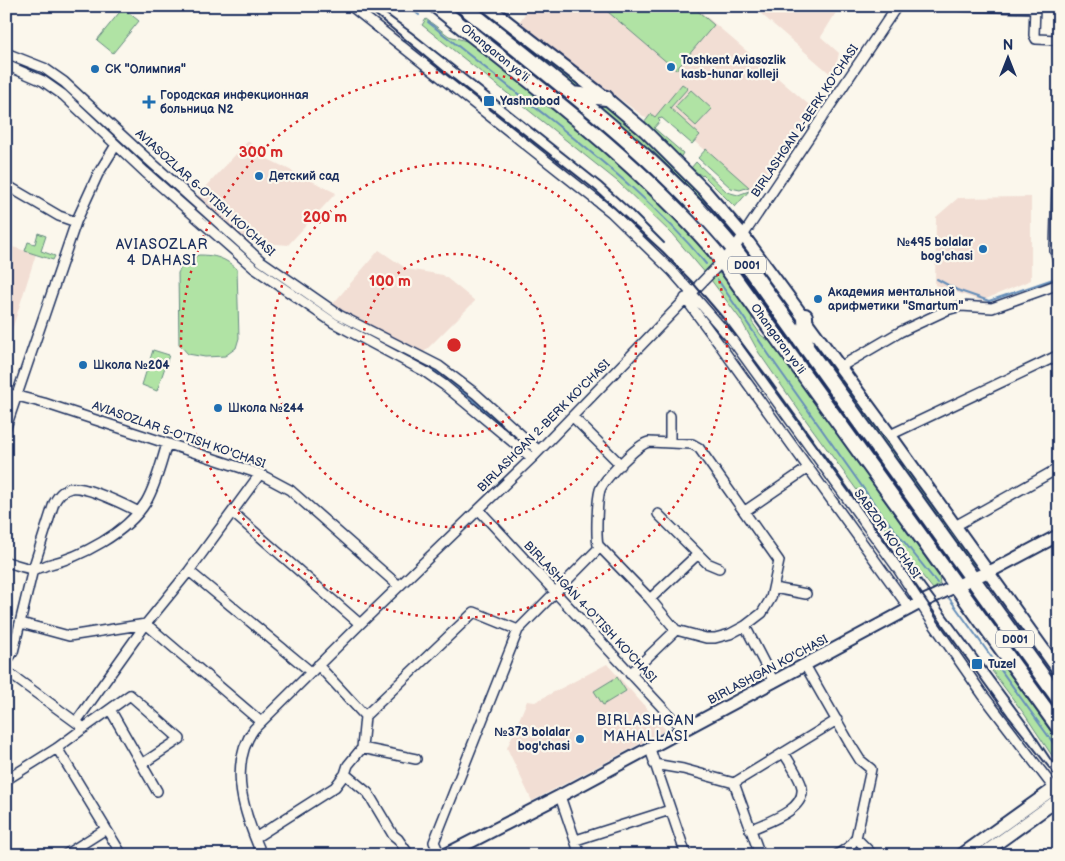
<svg xmlns="http://www.w3.org/2000/svg" width="1065" height="861" viewBox="0 0 1065 861" font-family="'Balsamiq Sans',sans-serif">
  <style>
    .built { fill: #f2ded4 }
    .green { fill: #b0e3a4; stroke: #668981 }
    .lines { fill: none; stroke-linecap: round; stroke-linejoin: round }
    .stream { stroke: #658eb9; stroke-width: 2 }
    .minor-casing { stroke: #1b2f5e; stroke-width: 12 }
    .major-casing { stroke: #1b2f5e; stroke-width: 15 }
    .highway-casing { stroke: #1b2f5e; stroke-width: 18 }
    .minor { stroke: #fbf7ec; stroke-width: 9 }
    .major { stroke: #fbf7ec; stroke-width: 11 }
    .highway { stroke: #fbf7ec; stroke-width: 14 }
    .rail { stroke: #1b2f5e; stroke-width: 2 }
    .ring { fill: none; stroke: #d62828; stroke-width: 2.5; stroke-dasharray: 2.5 5 }
    .poi-dot { fill: #1f6fb2; stroke: #fbf7ec; stroke-width: 2 }
    .labels { text-anchor: middle; dominant-baseline: central; stroke-width: 4.5; stroke-linejoin: round; paint-order: stroke }
    .shield { fill: #fbf7ec; stroke: #5e6b89; stroke-width: 1 }
    .shield-label { font-size: 11px; font-weight: bold; fill: #1b2f5e }
    .street-label { font-size: 12px; fill: #1b2f5e; stroke: #fbf7ec }
    .poi-label { font-size: 12px; font-weight: bold; fill: #1b2f5e; stroke: #fbf7ec; text-anchor: start }
    .neighbourhood-label { font-size: 14px; letter-spacing: 1px; fill: #1b2f5e; stroke: #fbf7ec }
    .centre { fill: #d62828; stroke: #fbf7ec; stroke-width: 2.5 }
    .ring-label { font-size: 15px; text-anchor: middle; font-weight: bold; fill: #d62828; stroke: #fbf7ec; stroke-width: 4.5; stroke-linejoin: round; paint-order: stroke }
  </style>
  <rect width="100%" height="100%" fill="#fbf7ec"/>
  <filter id="ink" filterUnits="userSpaceOnUse"><feTurbulence type="fractalNoise" baseFrequency=".02" numOctaves="2"/><feDisplacementMap in="SourceGraphic" scale="10" xChannelSelector="R" yChannelSelector="G"/><feConvolveMatrix kernelMatrix="1 2 1 2 8 2 1 2 1" color-interpolation-filters="sRGB"/></filter>
  <g filter="url(#ink)">
    <path class="built" d="M530 6H694L815 110 755 195 669 119H647L518 24Z
      M752 6H840L821 37 839 53 834 77Z
      M248 141 266 158 336 193 288 245 241 241 195 199Z
      M1031 197V280L981 301 935 285 936 217 958 198Z
      M6 245 36 254 10 336 6 335Z
      M379 250 407 269 443 275 475 301 423 353 332 305Z
      M607 664 666 730 532 801 507 748 527 701 535 702Z"/>
    <path class="green" d="M477 6H481L587 88 581 91 506 34 505 28Z
      M601 6H692L714 25 676 70Z
      M123 8 139 21 113 53 97 40Z
      M426 19 449 36 470 42 618 163 668 210 718 267 707 275 672 234 617 181 422 25Z
      M500 44 563 95 653 173 702 221 736 261 953 562 952 563 933 537 926 532 733 264 700 224 668 192 497 47Z
      M682 84 688 88 670 108 700 135 692 144 662 118 658 119 660 121 654 128 683 153 680 158 644 123 651 114 655 117Z
      M691 90 712 109 696 126 675 107Z
      M604 101 643 136 710 203 707 205 654 152 589 102Z
      M706 149 749 187 740 190 731 188 698 158Z
      M696 162 727 192 738 195 749 191 735 207 703 175 702 176 691 168Z
      M38 233 46 236 41 251 55 256 53 260 25 251 28 242 35 244Z
      M199 255C215 255 225 258 237 269L239 338 236 348 225 356 205 357 188 354 179 344 178 273 185 260Z
      M719 273 722 277 725 274 752 312V322L761 335 772 343 796 376 939 577 940 584 933 589 883 526 800 412 759 353 741 320 711 280V278Z
      M810 330 978 565 973 567 934 511 924 505 809 344Z
      M153 350 169 355 157 391 142 385Z
      M992 623 999 627 1059 710V715Z
      M1002 664 1059 743V766L1025 715 992 671Z
      M617 677 626 691 603 705 594 691Z"/>
    <g class="lines">
      <path class="stream" d="M408 6 419 15
        M428 22C468 54 509 87 550 119 605 163 661 209 706 264
        M6 60 35 71 63 90
        M237 247 262 269
        M937 279 957 290 989 301 1059 277
        M718 280 776 365 878 509 937 583
        M332 316 444 376 528 447
        M949 598 1059 751"/>
      <defs>
        <path id="minor" d="M351 6 611 212 673 272 733 341 896 566 933 623 983 695 1057 792
          M961 6 1035 8
          M1035 6 1034 35 1036 39 1059 40
          M6 53 44 68 64 82 141 153 261 261 339 315 439 366 476 394 539 451
          M6 65 43 81 63 95 145 172 254 268 334 323 424 371 444 385 532 458
          M1059 110 1055 251 1059 264
          M6 185 59 216 76 222
          M685 298 722 348 910 609
          M840 367 900 332 947 310 961 306 992 308 1059 284
          M6 393 44 403 260 474 290 490 399 586
          M670 416V442
          M573 417 621 465
          M6 427 76 222 98 174 116 145
          M890 435 1059 355
          M649 442 692 444 699 448 779 561 771 598 762 613 745 626 730 634 715 638H706L676 630 650 599 598 545C596 535 597 500 600 490 604 479 638 444 649 442Z
          M479 510 684 731
          M745 511 808 468
          M233 513 360 624
          M658 514 707 563 719 568
          M955 526 1059 468
          M6 562C15 564 24 568 32 569 37 569 43 567 47 565 81 557 127 533 146 502 156 485 161 463 167 444
          M189 571 311 672
          M774 588 806 594
          M650 599 698 554
          M21 623 69 636 146 624 189 571 260 474
          M745 626 774 682
          M6 662 13 652 33 569 54 503C58 496 62 490 71 488 86 486 125 505 139 512
          M805 665 850 744 860 760 871 769 856 838 873 855
          M6 671 84 728 57 748 6 780
          M630 674 676 630
          M111 711 157 791
          M365 716 474 612 518 630
          M76 722 146 624 261 722
          M84 728 130 695 180 739 142 764
          M57 748 122 855
          M362 748 416 759
          M650 749 686 855
          M654 764 683 769 734 783 837 720
          M345 774 368 793 393 835 398 839 409 855
          M734 783 760 855
          M560 796 580 855
          M750 830C766 822 805 811 802 788 801 779 789 762 784 753
          M255 838 335 787 345 774 348 765 362 748 365 716 318 665
          M576 840 670 810
          M65 855 106 829
          M262 855C245 816 227 767 254 729L360 624 532 458 734 249 897 6
          M440 855 434 842 518 630 600 547
          M837 855 850 846 856 838"/>
        <path id="major" d="M487 6 606 98 645 131 705 191 743 235 890 435 1059 671
          M445 855 560 796 920 603 971 579 995 569 1059 535
          M961 855 1059 785
          M981 855 1059 799"/>
        <path id="highway" d="M436 6C532 83 633 157 714 250L1059 728
          M463 6C564 87 669 165 749 268L1059 699
          M572 94 606 98
          M805 316 806 348"/>
      </defs>
      <use href="#minor" class="minor-casing"/>
      <use href="#major" class="major-casing"/>
      <use href="#highway" class="highway-casing"/>
      <use href="#minor" class="minor"/>
      <use href="#major" class="major"/>
      <use href="#highway" class="highway"/>
      <path class="rail" d="M365 6 447 74 595 190 663 252 693 283 723 318 768 378 881 534 944 627 1008 716 1059 780
        M378 8 412 33 601 183 630 209 664 243
        M912 568 1027 724 1053 763"/>
    </g>
  </g>
  <g class="ring">
    <circle cx="454" cy="345" r="91"/>
    <circle cx="454" cy="345" r="182"/>
    <circle cx="454" cy="345" r="273"/>
  </g>
  <g class="poi-dot">
    <circle cx="671" cy="67" r="5"/>
    <circle cx="95" cy="69" r="5"/>
    <rect x="483" y="95" width="12" height="12" rx="2.5"/>
    <path d="M146.5 94.5h5v5h5v5h-5v5h-5v-5h-5v-5h5z"/>
    <circle cx="259" cy="176" r="5"/>
    <circle cx="983" cy="249" r="5"/>
    <circle cx="818" cy="299" r="5"/>
    <circle cx="83" cy="365" r="5"/>
    <circle cx="218" cy="408" r="5"/>
    <rect x="971" y="658" width="12" height="12" rx="2.5"/>
    <circle cx="580" cy="739" r="5"/>
  </g>
  <g class="labels">
    <g class="shield">
      <rect x="728" y="256.5" width="38" height="17" rx="4"/>
      <rect x="996" y="630.5" width="38" height="17" rx="4"/>
    </g>
    <g class="shield-label">
      <text x="747" y="265">D001</text>
      <text x="1015" y="639">D001</text>
    </g>
    <g class="street-label">
      <text transform="translate(495 53) rotate(39)">Ohangaron yoʻli</text>
      <text transform="translate(805 121) rotate(-56)">BIRLASHGAN 2-BERK KO'CHASI</text>
      <text transform="translate(205 193) rotate(42)">AVIASOZLAR 6-O'TISH KO'CHASI</text>
      <text transform="translate(778 339) rotate(54)">Ohangaron yoʻli</text>
      <text transform="translate(544 426) rotate(-45)">BIRLASHGAN 2-BERK KO'CHASI</text>
      <text transform="translate(179 435) rotate(19)">AVIASOZLAR 5-O'TISH KO'CHASI</text>
      <text transform="translate(887 534) rotate(55)">SABZOR KO'CHASI</text>
      <text transform="translate(590 612) rotate(47)">BIRLASHGAN 4-O'TISH KO'CHASI</text>
      <text transform="translate(768 670) rotate(-28)">BIRLASHGAN KO'CHASI</text>
    </g>
    <g class="poi-label">
      <text x="681" y="60">Toshkent Aviasozlik<tspan x="681" dy="14">kasb-hunar kolleji</tspan></text>
      <text x="105" y="69">СК "Олимпия"</text>
      <text x="160" y="95">Городская инфекционная<tspan x="160" dy="14">больница N2</tspan></text>
      <text x="500" y="101">Yashnobod</text>
      <text x="269" y="176">Детский сад</text>
      <text x="973" y="242" text-anchor="end">№495 bolalar<tspan x="973" dy="14">bog'chasi</tspan></text>
      <text x="828" y="292">Академия ментальной<tspan x="828" dy="14">арифметики "Smartum"</tspan></text>
      <text x="93" y="365">Школа №204</text>
      <text x="228" y="408">Школа №244</text>
      <text x="988" y="664">Tuzel</text>
      <text x="570" y="732" text-anchor="end">№373 bolalar<tspan x="570" dy="14">bog'chasi</tspan></text>
    </g>
    <g class="neighbourhood-label">
      <text x="162" y="244">AVIASOZLAR<tspan x="162" dy="16">4 DAHASI</tspan></text>
      <text x="646" y="720">BIRLASHGAN<tspan x="646" dy="16">MAHALLASI</tspan></text>
    </g>
  </g>
  <circle cx="454" cy="345" r="8" class="centre"/>
  <g class="ring-label">
    <text x="261" y="157">300 m</text>
    <text x="325" y="222">200 m</text>
    <text x="390" y="286">100 m</text>
  </g>
  <rect width="1065" height="861" fill="none" stroke="#fbf7ec" stroke-width="25"/>
  <rect x="12" y="12" width="1040" height="836" fill="none" stroke="#1b2f5e" stroke-width="2" filter="url(#ink)"/>
  <g transform="translate(1008 58)" stroke="#fbf7ec" stroke-width="4" paint-order="stroke">
  <path d="M0-4L9 19L0 12L-9 19Z" fill="#1b2f5e"/>
  <text y="-8" font-size="14" font-weight="bold" text-anchor="middle" fill="#1b2f5e">N</text>
  </g>
</svg>
